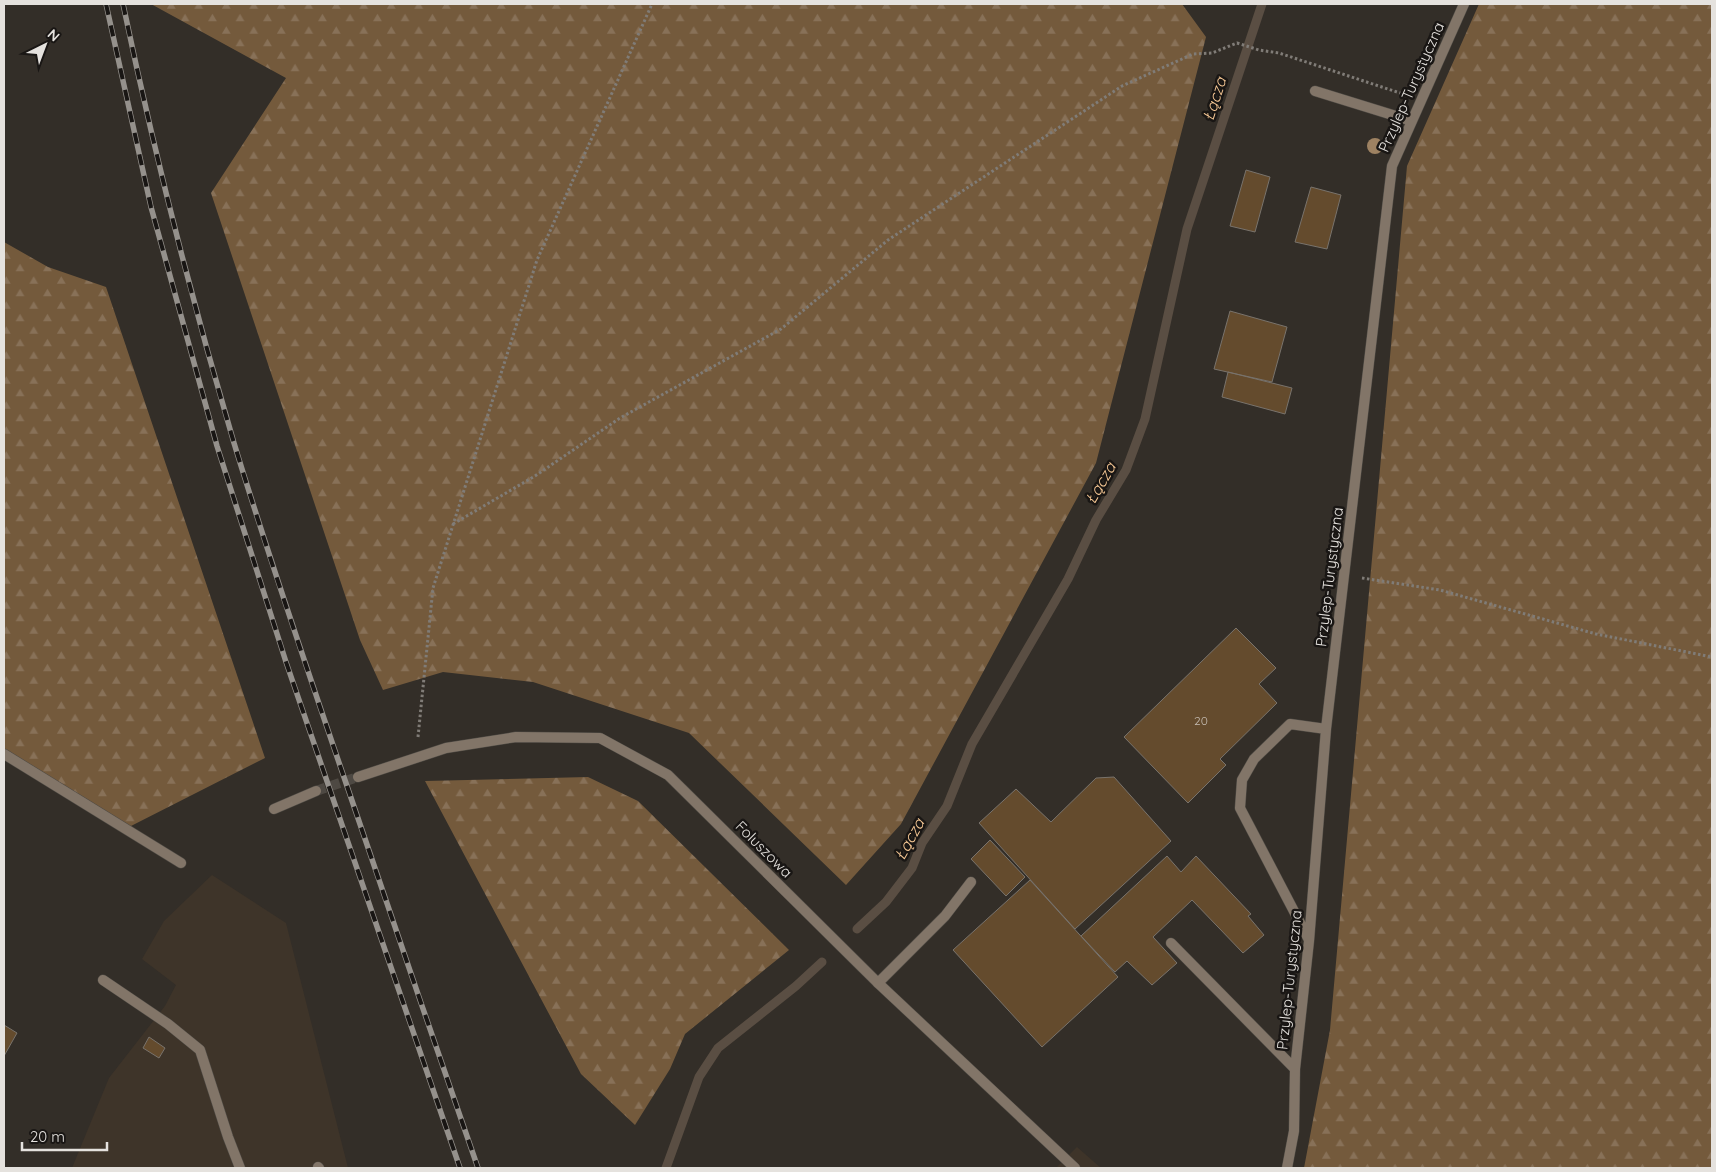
<svg xmlns="http://www.w3.org/2000/svg" width="1716" height="1172" viewBox="0 0 1716 1172" font-family="Quicksand,sans-serif">
  <style>
    .built { fill: #3e3429 }
    .forest { fill: url(#forest-firs) }
    .lines { fill: none; stroke-linecap: round; stroke-linejoin: round }
    .stream { stroke: #5a4e43; stroke-width: 9 }
    .building { fill: #644b2d; stroke: #79736c }
    .minor-tunnel { stroke: #4e4943; stroke-width: 10; stroke-dasharray: 10 5; stroke-linecap: butt }
    .service-casing { stroke: #4f4b45; stroke-width: 11 }
    .minor-casing { stroke: #4f4b45; stroke-width: 11 }
    .path { stroke: #807c77; stroke-width: 3; stroke-dasharray: 2.5 2.5; stroke-linecap: butt }
    .service { stroke: #827568; stroke-width: 10 }
    .minor { stroke: #827568; stroke-width: 10 }
    .rail-casing { stroke: #95918c; stroke-width: 5.5 }
    .rail { stroke: #191614; stroke-width: 4; stroke-dasharray: 11; stroke-linecap: butt }
    .tree { fill: #9e8262 }
    .labels { text-anchor: middle; dominant-baseline: central; stroke-width: 5; stroke-linejoin: round; paint-order: stroke }
    .number-label { font-size: 12px; fill: #c5bcb2 }
    .street-label { font-size: 15px; fill: #e5e2de; stroke: #191614 }
    .water-label { font-size: 16px; font-style: italic; fill: #f9ca96; stroke: #191614 }
  </style>
  <defs>
    <pattern id="forest-firs" width="22" height="20" patternUnits="userSpaceOnUse" patternTransform="scale(1.25)"><rect width="22" height="20" fill="#745a3c"/><path d="M5 1l3.5 6h-7zM16 11l3.5 6h-7z" fill="#887158"/></pattern>
  </defs>
  <rect width="100%" height="100%" fill="#332e28"/>
  <path class="built" d="M212 875 286 923 348 1168H72L109 1078 165 1006 176 985 142 959 164 921Z
    M1077 1147 1101 1168H1056Z"/>
  <path class="forest" d="M151 4H1182L1206 37 1096 463 901 824 846 885 689 733 533 682 443 672 383 690 360 640 211 193 286 78Z
    M1479 4H1712V1168H1304L1330 1030 1407 166Z
    M4 242 48 267 106 287 265 758 129 827 4 751Z
    M588 777 638 801 789 950 685 1034 670 1069 635 1125 581 1074 425 781Z"/>
  <g class="lines">
    <path class="stream" d="M857 929 886 902 912 868 922 843 947 806 972 744 1068 579 1096 520 1126 470 1145 419 1187 229 1262 4
      M666 1168 699 1077 718 1048 796 986 822 962"/>
  </g>
  <path class="building" d="M1246 170 1270 177 1255 232 1230 226Z
    M1311 187 1341 195 1327 249 1295 242Z
    M1230 311 1287 327 1272 382 1214 369Z
    M1228 372 1292 388 1285 414 1222 397Z
    M1236 628 1276 668 1259 684 1277 703 1220 759 1226 765 1188 803 1124 737Z
    M1114 777 1171 841 1075 929 979 823 1016 789 1051 822 1096 778Z
    M990 840 1025 877 1006 896 971 859Z
    M1167 856 1181 872 1196 856 1251 914 1248 916 1264 935 1243 953 1192 900 1153 937 1177 963 1152 985 1127 961 1115 972 1081 936Z
    M1030 880 1118 977 1042 1047 953 950Z
    M4 1025 17 1033 4 1056Z
    M149 1037 165 1048 159 1058 143 1048Z"/>
  <g class="lines">
    <path class="minor-tunnel" d="M316 791 358 777"/>
    <defs>
      <path id="service" d="M1315 91 1412 121
        M4 754 181 863
        M1309 940 1240 808 1242 780 1254 759 1290 724 1326 729
        M1171 943 1295 1069
        M103 980 168 1024 200 1050 228 1137 240 1168
        M878 983 945 916 971 882
        M318 1167 319 1168
        M1287 1168 1294 1131 1295 1069 1309 941 1326 729 1392 166 1464 4"/>
      <path id="minor" d="M358 777 446 748 516 737 600 738 668 775 878 983 1075 1168
        M274 809 316 791"/>
    </defs>
    <use href="#service" class="service-casing"/>
    <use href="#minor" class="minor-casing"/>
    <path class="path" d="M453 524 535 476 620 418 781 329 888 240 1122 86 1193 54 1212 53 1237 43 1259 50 1279 53 1403 94
      M1362 578 1440 590 1596 634 1712 657
      M418 737 433 588 537 260 652 4"/>
    <use href="#service" class="service"/>
    <use href="#minor" class="minor"/>
    <defs>
      <path id="rail" d="M106 4 151 207 217 446 286 662 460 1168
        M123 4C154 152 191 298 234 443 269 558 308 672 347 786 390 913 434 1041 478 1168"/>
    </defs>
    <use href="#rail" class="rail-casing"/>
    <use href="#rail" class="rail"/>
  </g>
  <circle class="tree" cx="1375" cy="146" r="8"/>
  <g class="labels">
    <g class="number-label">
      <text x="1201" y="720">20</text>
    </g>
    <g class="street-label">
      <text transform="translate(1411 87) rotate(-66)">Przylep-Turystyczna</text>
      <text transform="translate(1329 577) rotate(-83)">Przylep-Turystyczna</text>
      <text transform="translate(764 849) rotate(45)">Foluszowa</text>
      <text transform="translate(1289 980) rotate(-84)">Przylep-Turystyczna</text>
    </g>
    <g class="water-label">
      <text transform="translate(1214 99) rotate(-72)">Łącza</text>
      <text transform="translate(1100 483) rotate(-60)">Łącza</text>
      <text transform="translate(909 839) rotate(-61)">Łącza</text>
    </g>
  </g>
  <rect width="1716" height="1172" fill="none" stroke="#e5e2de" stroke-width="10"/>
  <g transform="translate(45 45) rotate(42)" stroke="#191614" stroke-width="4" paint-order="stroke">
  <path d="M0-4L9 19L0 12L-9 19Z" fill="#e5e2de"/>
  <text y="-8" font-size="14" font-weight="bold" text-anchor="middle" fill="#e5e2de">N</text>
  </g>
  <path d="M22 1142v8h85v-8" fill="none" stroke="#e5e2de" stroke-width="2.5"/>
  <text x="30" y="1142" font-size="15" fill="#e5e2de" stroke="#191614" stroke-width="4" paint-order="stroke">20 m</text>
</svg>
